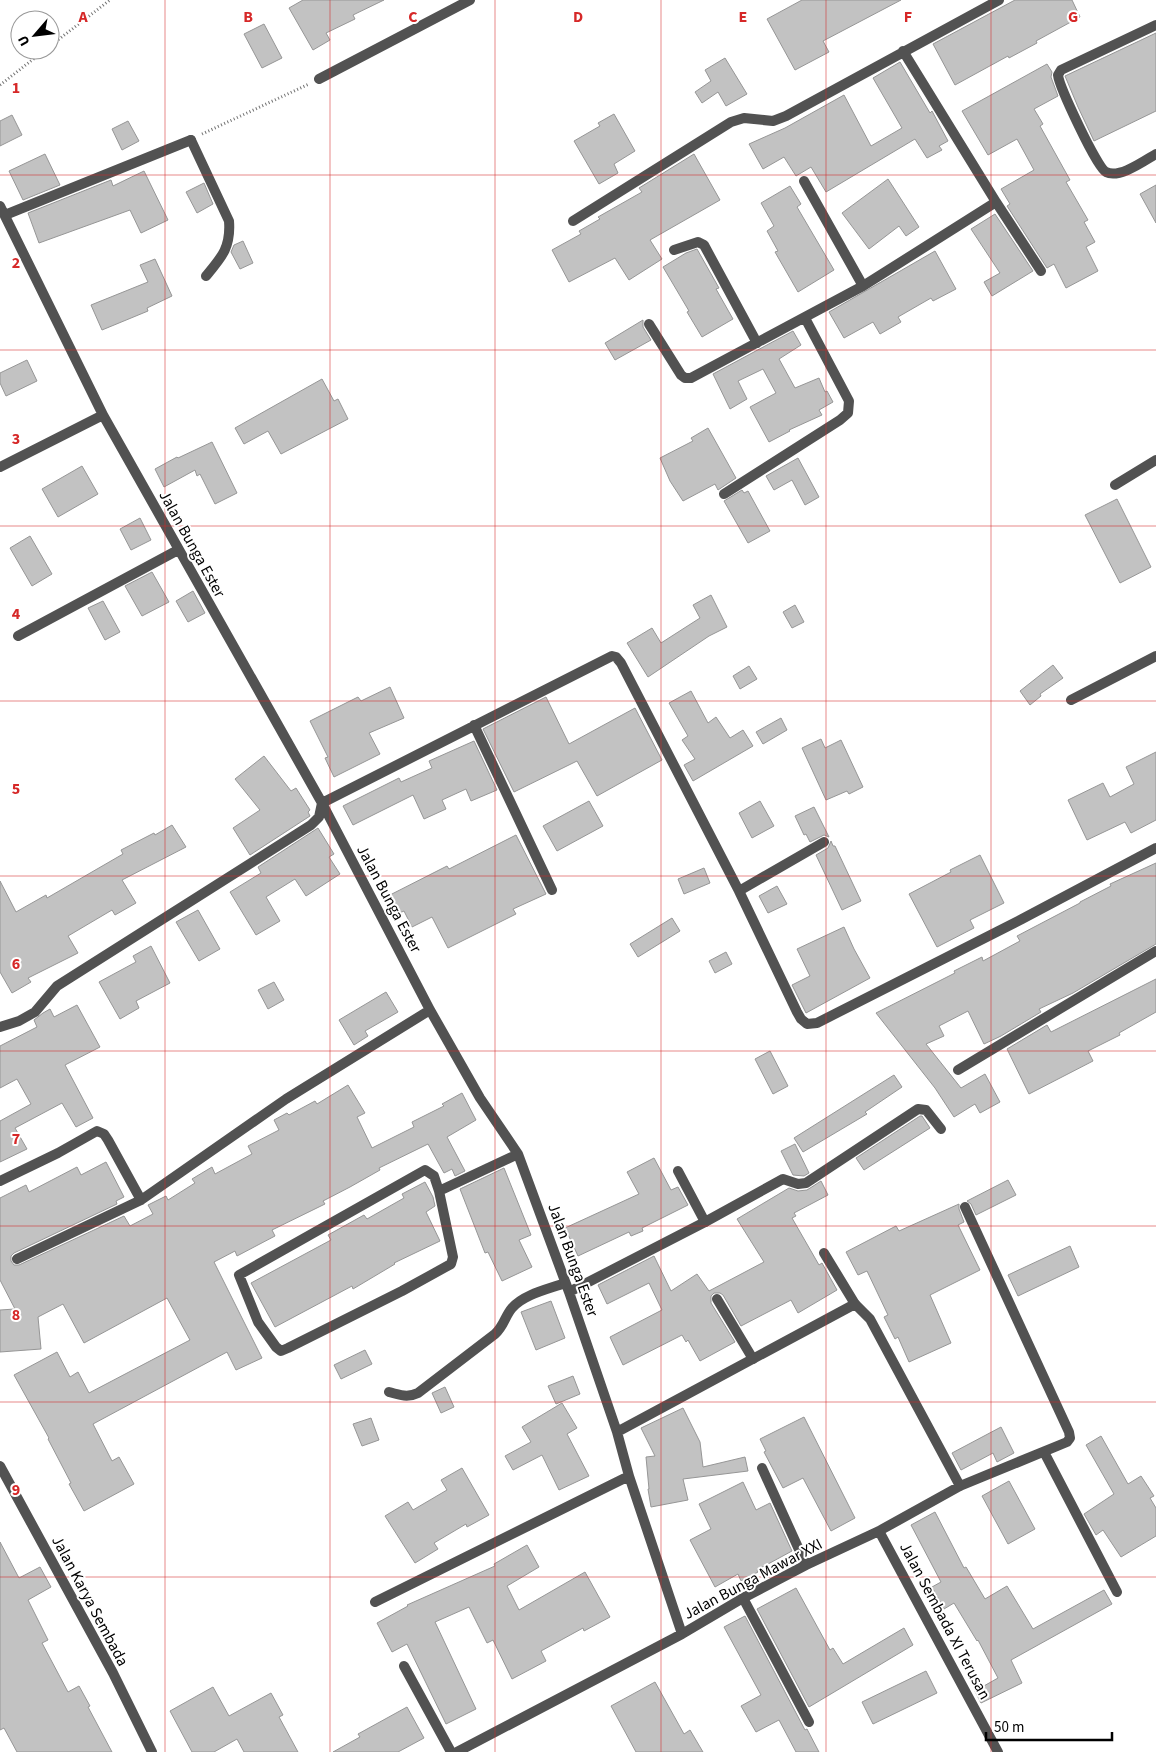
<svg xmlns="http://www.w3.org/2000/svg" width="1156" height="1752" viewBox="0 0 1156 1752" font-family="'Source Sans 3',sans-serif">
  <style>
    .building { fill: #c2c2c2; stroke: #969696 }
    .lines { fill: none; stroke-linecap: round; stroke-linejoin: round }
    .path { stroke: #747474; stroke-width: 3; stroke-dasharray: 1 2.5; stroke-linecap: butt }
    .service { stroke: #525252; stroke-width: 10 }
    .minor { stroke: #525252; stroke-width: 10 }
    .tertiary { stroke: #525252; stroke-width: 10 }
    .grid { fill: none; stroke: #d62828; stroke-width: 1; stroke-opacity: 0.55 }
    .labels { text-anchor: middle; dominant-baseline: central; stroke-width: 4; stroke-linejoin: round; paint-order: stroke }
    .street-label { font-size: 16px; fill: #000; stroke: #fff }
    .grid-label { font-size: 16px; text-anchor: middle; font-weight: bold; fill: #d62828; stroke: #fff; stroke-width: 4; stroke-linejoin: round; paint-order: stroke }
  </style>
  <rect width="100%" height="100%" fill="#fff"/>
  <path class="building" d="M303 0H384L353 15 355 19 326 33 330 40 313 50 289 8Z
    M802 0H901L823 41 829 52 795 70 767 19Z
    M1015 0H1072L1080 17 1036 41 1037 43 1009 58 1008 56 955 85 933 44Z
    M264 24 282 58 262 68 244 34Z
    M1156 33V111L1094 141 1078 107 1065 76Z
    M725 58 747 94 726 106 718 92 702 103 695 92 711 81 705 70Z
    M900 62 930 113 932 111 948 141 939 146 942 150 927 158 915 139 826 192 811 167 796 176 784 157 763 169 749 144 785 128 844 95 871 146 902 128 873 78Z
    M1047 64 1052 72 1051 77 1058 96 1034 109 1043 124 1040 126 1070 180 1066 182 1088 220 1084 222 1095 242 1086 247 1098 271 1066 288 1054 264 1047 268 1007 206 1010 204 1001 189 1034 170 1017 139 988 155 962 111Z
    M614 114 635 151 614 164 618 173 599 184 574 141 600 126 598 123Z
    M12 115 22 135 0 146V121Z
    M128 121 139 141 122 150 112 129Z
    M45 154 60 185 23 200 9 171Z
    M694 154 720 200 650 240 662 259 629 280 615 258 569 282 552 250 581 234 579 231 600 219 598 217 642 192 639 188Z
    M144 171 168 220 141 233 130 210 39 243 28 213 111 180 113 186Z
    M888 179 919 227 906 236 899 226 869 249 842 213Z
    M204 183 213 204 197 213 186 192Z
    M1156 185V223L1140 194Z
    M790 186 801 204 797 207 834 270 798 292 775 252 778 251 767 231 774 226 761 203Z
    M995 214 1033 271 992 296 984 282 1000 273 971 229Z
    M243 241 253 263 240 269 231 252 234 245Z
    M697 249 719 288 716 289 733 319 702 337 687 312 689 311 663 267 686 253Z
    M935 251 956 289 933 301 931 298 898 317 901 322 880 334 873 322 844 338 829 312Z
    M155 259 172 296 147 308 148 311 102 330 91 305 148 282 140 265Z
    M643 320V327L651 340 615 360 605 343Z
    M793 331 801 345 779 359 795 388 819 378 825 392 827 391 833 402 819 410 822 415 789 430 790 431 769 442 750 407 776 393 763 369 738 381 747 399 730 409 713 374Z
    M27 360 37 381 6 396 0 383V373Z
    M322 379 334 401 338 399 348 419 281 454 268 431 244 444 235 428Z
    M708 428 736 478 718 490 715 484 683 501 670 481 660 458 693 441 691 438Z
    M212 442 237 493 215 504 200 474 197 476 195 470 164 487 155 469 177 457 178 458Z
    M798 458 819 497 805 505 792 480 774 490 766 476Z
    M82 466 98 494 58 517 42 489Z
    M742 490 744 493 748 491 770 531 748 543 724 501Z
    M1117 499 1151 567 1120 583 1085 515Z
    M140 518 151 540 131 550 120 529Z
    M30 536 52 574 32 586 10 548Z
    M152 572 169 602 142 616 125 586Z
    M193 591 205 613 188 622 176 601Z
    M711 595 727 627 709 636 648 677 627 643 652 628 661 643 700 618 693 605Z
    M103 601 120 632 105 640 88 608Z
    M795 605 804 622 792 628 783 612Z
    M1053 665 1063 678 1040 694 1041 696 1030 705 1020 691Z
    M749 666 757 679 740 689 733 676Z
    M390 687 404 718 369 733 380 754 334 777 325 758 328 757 310 721 358 697 361 701Z
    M691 691 708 723 716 717 730 738 743 730 753 746 693 781 684 765 695 759 682 740 688 736 669 703Z
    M546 697 569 744 635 708 662 760 597 796 577 761 514 792 483 729Z
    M781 718 787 730 763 744 756 732Z
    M821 739 825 748 841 740 863 787 849 794 847 791 826 800 802 748Z
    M474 741 497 790 471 801 466 789 442 800 446 809 424 819 413 795 353 825 343 806 399 778 401 782 432 768 429 761Z
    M1156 752V820L1131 833 1125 822 1087 840 1068 800 1103 783 1110 797 1134 784 1126 767Z
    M264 756 291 791 296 788 310 810 308 812 310 816 250 855 233 828 260 810 235 779Z
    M589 801 603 826 557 851 543 826Z
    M760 801 774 826 752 838 739 813Z
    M814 807 829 837 824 835 810 842 806 834 804 835 795 816Z
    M172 825 186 847 122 880 136 903 115 915 112 910 68 936 78 953 28 978 31 982 12 993 0 972V881L16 912 46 895 47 898 123 854 121 850 154 833 155 835Z
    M318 828 334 854 329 857 340 874 306 896 295 879 266 897 280 921 256 935 230 892 261 873 258 867Z
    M516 835 546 894 513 909 516 914 448 948 432 917 412 927 404 911 395 915 386 897 447 866 449 869Z
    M831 841 833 846H835L861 901 842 910 816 855 828 848Z
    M980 855 1004 903 970 920 974 928 937 947 909 894 951 872 950 870Z
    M1156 863V944L1073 993 1039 1009 1041 1012 1001 1036 984 1044 968 1011 939 1026 944 1036 926 1044 961 1088 985 1074 1000 1102 980 1113 975 1104 954 1117 935 1088 876 1013 955 973 954 971 982 957 983 961 1020 941 1017 936 1080 903V902L1111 886 1110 884Z
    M704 868 710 883 684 894 678 879Z
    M777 886 787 904 768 913 759 896Z
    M198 910 220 949 199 961 176 922Z
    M672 918 680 931 638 957 630 944Z
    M844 927 854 949 870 978 806 1013 792 985 810 976 797 949Z
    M151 946 170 983 136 1001 139 1008 120 1019 99 982 136 962 133 956Z
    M726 952 732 964 715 973 709 961Z
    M1156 979V1012L1119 1033 1120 1035 1088 1051 1093 1061 1029 1094 1007 1049 1047 1025 1051 1032Z
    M274 982 284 1000 268 1009 258 990Z
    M386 992 398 1012 365 1031 368 1036 354 1045 339 1020Z
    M77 1005 100 1047 65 1065 93 1118 76 1127 62 1103 15 1128 27 1149 0 1162V1121L31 1104 17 1079 0 1088V1046L37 1027 34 1020 43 1013 50 1009 54 1017Z
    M770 1051 788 1086 773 1094 755 1059Z
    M894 1075 902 1087 865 1112 867 1114 803 1152 794 1138Z
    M348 1085 365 1113 357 1117 372 1148 414 1127 412 1122 444 1106 442 1104 462 1093 476 1120 447 1137 465 1171 455 1176 452 1169 444 1173 428 1144 379 1168 380 1170 350 1187 323 1201 325 1204 272 1230 275 1236 237 1256 235 1251 214 1262 262 1358 236 1370 227 1352 93 1424 112 1461 119 1457 134 1484 84 1511 69 1484 71 1483 48 1439 49 1438 14 1375 57 1352 70 1377 78 1372 89 1393 190 1340 167 1298 84 1343 63 1304 38 1317 41 1349 0 1352V1310L15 1309 0 1280V1198L26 1185 29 1192 77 1167 81 1175 106 1162 124 1197 116 1201 117 1204 14 1253 11 1256V1261L14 1265H19L124 1216 130 1226 153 1214 148 1205 166 1196 168 1200 195 1183 192 1179 212 1167 215 1174 252 1154 248 1146 279 1130 274 1120 287 1113 289 1115 315 1101 317 1104Z
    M920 1116H922L930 1128 864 1170 856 1158Z
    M795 1144 809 1173 804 1176 793 1175 781 1151Z
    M654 1158 671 1190 678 1187 688 1205 642 1228 643 1231 631 1236 629 1232 578 1256 565 1228 639 1194 627 1172Z
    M504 1168 531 1235 519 1240 532 1267 502 1281 488 1252 485 1253 460 1189Z
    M1008 1180 1016 1195 976 1215 971 1204 967 1201Z
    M821 1181 828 1195 794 1213 796 1216 792 1218 819 1265 822 1263 837 1290 798 1313 791 1300 741 1326 723 1295 720 1293H714L711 1296V1303L735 1342 700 1361 688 1340 686 1342 682 1335 623 1365 610 1337 662 1310 649 1283 607 1304 598 1285 654 1256 671 1291 697 1274 709 1291 764 1262 737 1219 789 1188 798 1191 807 1190Z
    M425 1182 433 1197 435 1206 426 1212 440 1241 394 1263 395 1264 353 1289 352 1286 275 1327 251 1283 331 1240 328 1235 364 1215 367 1219 404 1198 402 1194Z
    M959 1204V1209L964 1222 958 1225 980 1270 930 1295 951 1343 909 1362 898 1337 895 1339 884 1317 888 1315 867 1271 858 1275 846 1252 896 1226 899 1231Z
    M1070 1246 1079 1267 1018 1296 1008 1275Z
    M551 1301 565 1338 536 1350 521 1312Z
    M365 1350 372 1364 341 1379 334 1365Z
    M573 1376 580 1394 556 1404 548 1386Z
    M445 1387 454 1407 441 1413 432 1393Z
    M562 1403 577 1428 567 1434 589 1476 559 1490 542 1455 513 1470 505 1456 531 1442 522 1427Z
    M683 1408 700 1442 703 1467 745 1457 748 1471 683 1479 688 1500 651 1507 648 1489H649L646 1457 655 1456 641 1428Z
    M804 1417 855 1518 831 1531 803 1478 783 1488 764 1452 766 1451 760 1439Z
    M371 1418 379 1440 362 1446 353 1424Z
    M1001 1427 1014 1453 997 1462 993 1453 961 1470 952 1453Z
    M1101 1436 1128 1484 1141 1476 1154 1496 1150 1498 1156 1508V1536L1121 1557 1103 1530 1096 1535 1084 1514 1114 1494 1086 1445Z
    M462 1468 489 1515 467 1527 466 1524 434 1543 438 1549 415 1563 385 1516 408 1502 413 1510 447 1490 441 1480Z
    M1009 1481 1035 1529 1008 1544 982 1496Z
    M743 1482 756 1510 770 1503 792 1551 757 1570 758 1572 741 1581 738 1574 715 1587 690 1540 711 1529 699 1504Z
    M935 1512 964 1568 966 1567 985 1599 1007 1586 1033 1629 1104 1590 1112 1604 1011 1660 1022 1683 981 1703 975 1691 998 1678 978 1640 977 1641 954 1603 944 1609 932 1587 941 1582 911 1525Z
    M0 1542 19 1578 40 1567 51 1587 28 1600 48 1640 42 1643 68 1692 79 1686 90 1706 88 1707 112 1752H17L4 1728 0 1730Z
    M527 1545 539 1567 507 1586 519 1610 585 1572 610 1617 584 1631 583 1628 541 1651 546 1661 512 1679 493 1640 487 1643 469 1607 435 1622 476 1709 446 1724 407 1644 392 1652 377 1623 408 1606 407 1605 495 1566 494 1564Z
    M796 1588 830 1650 833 1648 843 1664 904 1628 913 1645 809 1707 757 1609Z
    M745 1616 805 1730 807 1729 819 1752H796L779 1720 756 1732 741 1706 761 1695 724 1627Z
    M926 1671 937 1693 873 1724 862 1702Z
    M655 1682 684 1734 690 1730 703 1752H636L611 1706Z
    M213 1687 229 1716 271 1693 283 1715 279 1717 298 1752H244L237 1739 214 1752H192L170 1711Z
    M407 1707 424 1738 398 1752H333L360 1737 358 1734Z"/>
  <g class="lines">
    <path class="path" d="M50 46 110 0
      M0 85 45 50
      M202 134 309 84"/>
    <path class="service" d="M1156 25 1061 70 1058 75C1059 86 1097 168 1106 172 1119 179 1144 161 1156 154
      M191 140 229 221C231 247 222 257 206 276
      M1115 485 1156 460
      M1071 700 1156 656
      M678 1171 705 1222
      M824 1253 855 1304
      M717 1299 753 1359
      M389 1392C399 1395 408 1398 418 1393L495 1334C504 1326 505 1316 512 1308 524 1294 549 1289 565 1283
      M404 1666 451 1752"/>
    <path class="minor" d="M903 51 996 202 1041 271
      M319 79 470 0
      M804 181 863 286
      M0 206 103 415 322 803 430 1010 480 1098 518 1154 569 1292 617 1432 629 1476 682 1634
      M5 215 191 140
      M573 221 731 122 744 118 773 121 786 116 999 0
      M674 250 698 242 704 245 757 343
      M649 324 681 375 685 378H691L863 286 996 202
      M0 467 103 415
      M724 494 840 420 848 413 849 401 805 318
      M18 636 178 550
      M474 725 552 890
      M739 891 824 842
      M0 1027 19 1021 35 1012 57 986 311 825 319 817 322 803 612 656 616 657 621 663 739 891 797 1012 801 1019 807 1024 817 1023 1022 919 1156 848
      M958 1070 1156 951
      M0 1181 58 1153 97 1131 104 1134 108 1140 141 1200
      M439 1191 434 1176 425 1170 239 1275 258 1322 276 1347 281 1351 288 1348 402 1291 451 1264 453 1257 439 1191 518 1154
      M17 1259 141 1200 286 1099 430 1010
      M569 1292 705 1222 783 1179 798 1184 806 1183 918 1109 926 1110 941 1129
      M617 1432 855 1304 870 1319 960 1486
      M1044 1452 1117 1592
      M762 1468 806 1565
      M879 1531 998 1752
      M743 1598 809 1722
      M375 1602 629 1476
      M457 1752 682 1634 743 1598 806 1565 879 1531 960 1486 1067 1442 1070 1438 1069 1432 965 1207"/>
    <path class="tertiary" d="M0 1466 113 1673 152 1752"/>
  </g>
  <path class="grid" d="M165 0V1752M330 0V1752M495 0V1752M661 0V1752M826 0V1752M991 0V1752M0 175H1156M0 350H1156M0 526H1156M0 701H1156M0 876H1156M0 1051H1156M0 1226H1156M0 1402H1156M0 1577H1156"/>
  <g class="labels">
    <g class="street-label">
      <text transform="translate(192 544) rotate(61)">Jalan Bunga Ester</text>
      <text transform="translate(389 899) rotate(62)">Jalan Bunga Ester</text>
      <text transform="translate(573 1260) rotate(70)">Jalan Bunga Ester</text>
      <text transform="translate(753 1579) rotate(-28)">Jalan Bunga Mawar XXI</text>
      <text transform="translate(90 1601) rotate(62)">Jalan Karya Sembada</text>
      <text transform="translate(945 1621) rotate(62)">Jalan Sembada XI Terusan</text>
    </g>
  </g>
  <g class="grid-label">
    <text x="83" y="22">A</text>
    <text x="248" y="22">B</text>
    <text x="413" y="22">C</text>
    <text x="578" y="22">D</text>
    <text x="743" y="22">E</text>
    <text x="908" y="22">F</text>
    <text x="1073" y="22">G</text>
    <text x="16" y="93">1</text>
    <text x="16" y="268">2</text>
    <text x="16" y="444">3</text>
    <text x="16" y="619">4</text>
    <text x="16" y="794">5</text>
    <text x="16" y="969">6</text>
    <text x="16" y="1144">7</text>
    <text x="16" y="1320">8</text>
    <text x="16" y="1495">9</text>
  </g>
  <g transform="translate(35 35) rotate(242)"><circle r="24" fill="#ffffff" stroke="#999999"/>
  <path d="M0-4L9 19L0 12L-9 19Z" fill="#000000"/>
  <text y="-8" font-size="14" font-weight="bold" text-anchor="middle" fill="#000000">U</text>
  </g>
  <path d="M986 1732v8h126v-8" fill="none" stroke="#000000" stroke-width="2.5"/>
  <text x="994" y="1732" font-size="15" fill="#000000" stroke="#ffffff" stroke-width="4" paint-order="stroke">50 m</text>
</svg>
